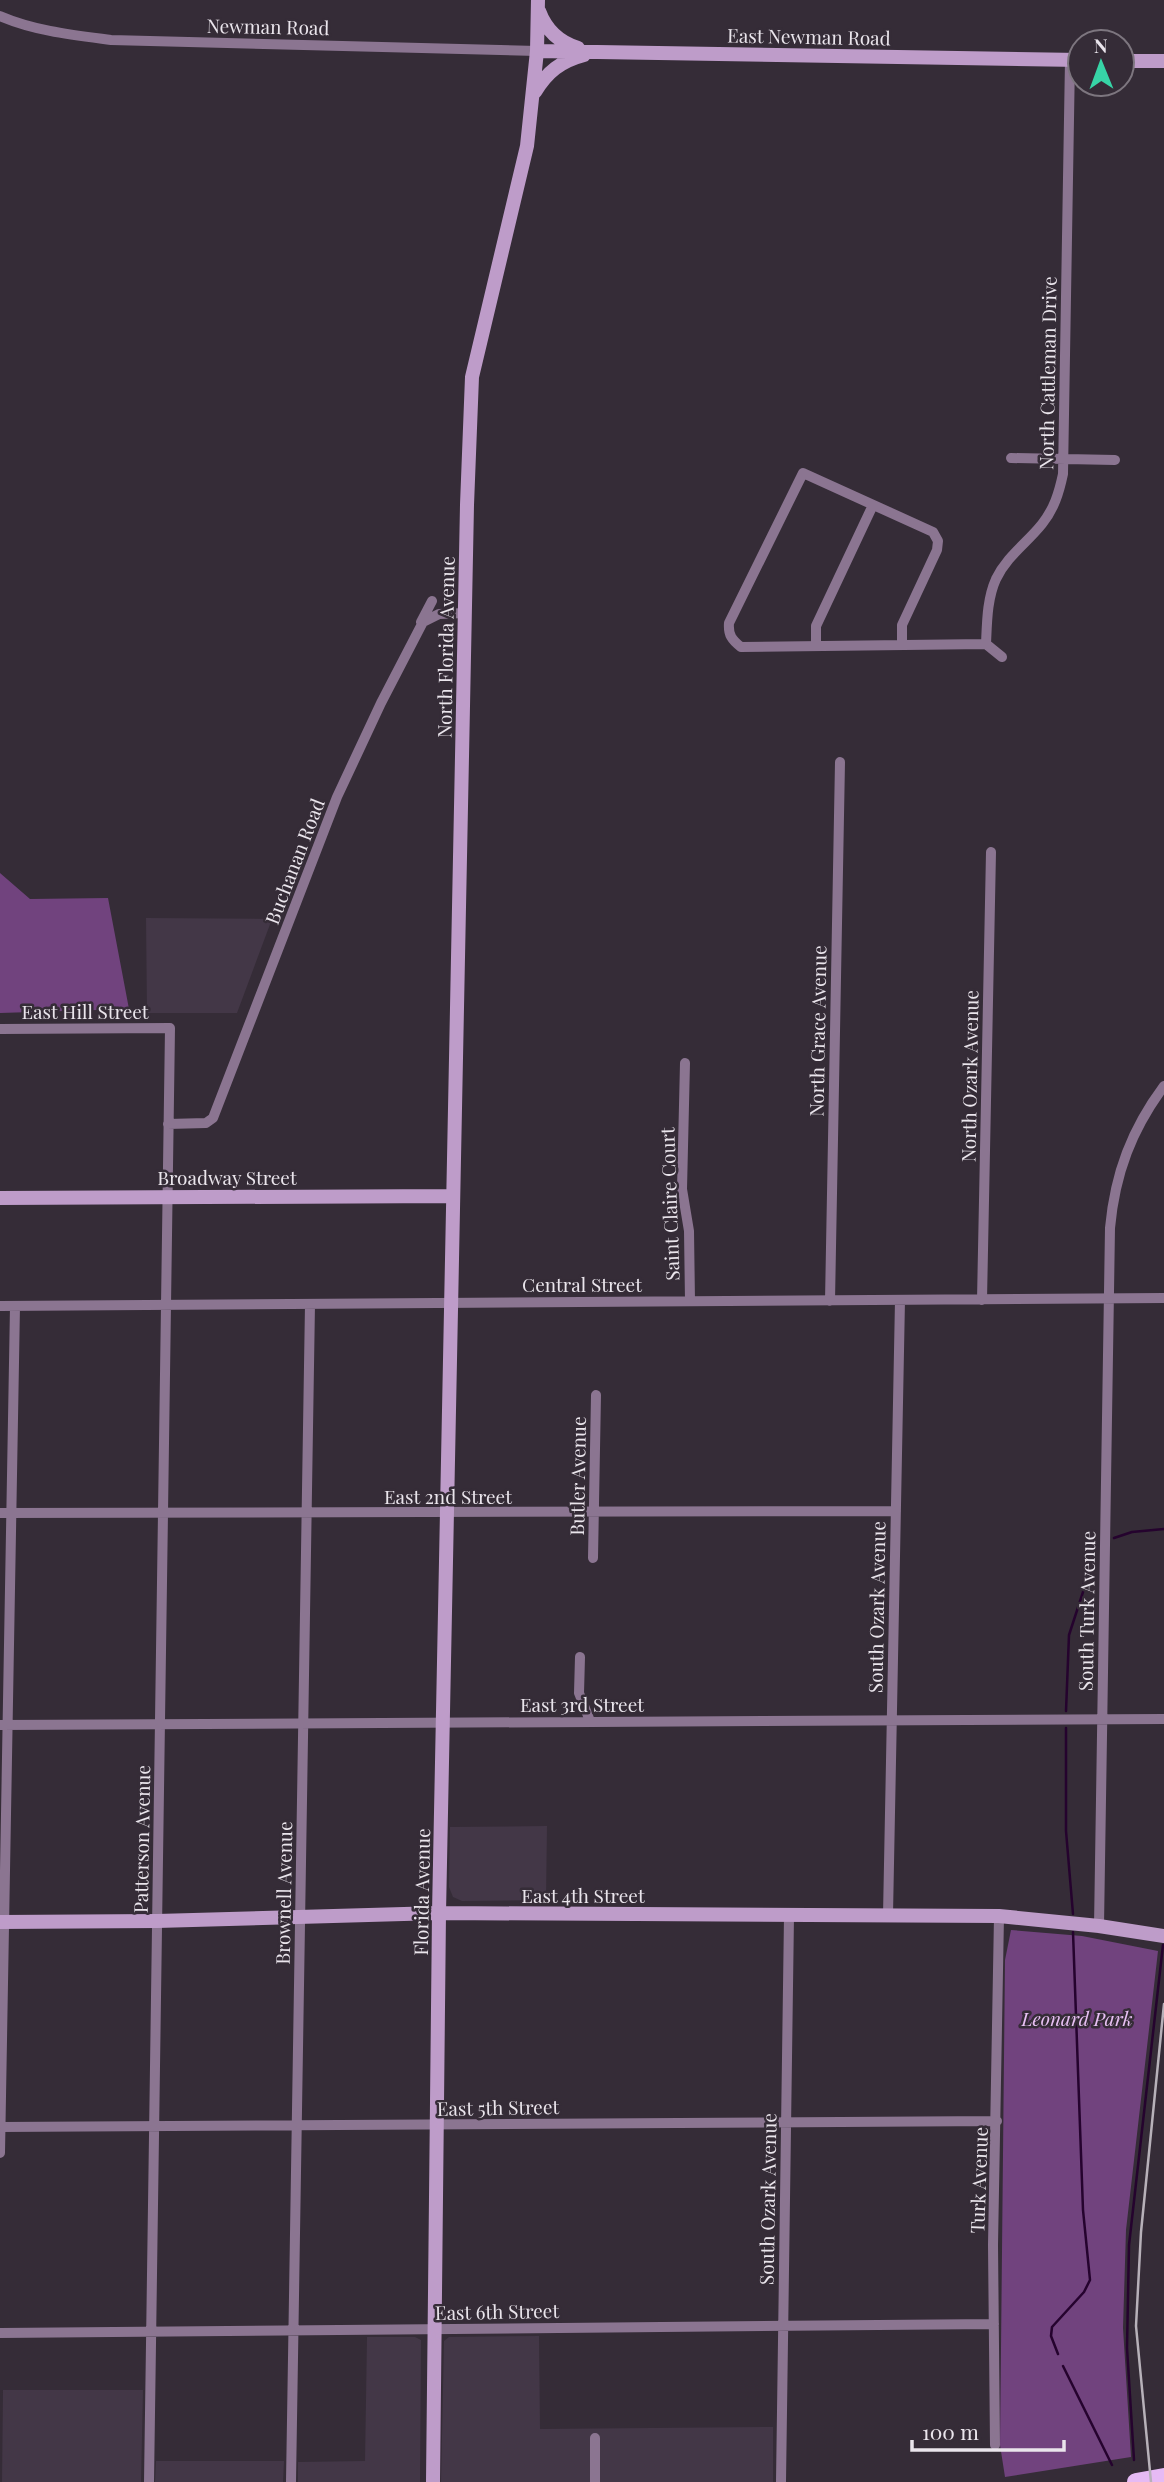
<svg xmlns="http://www.w3.org/2000/svg" width="1164" height="2482" viewBox="0 0 1164 2482" font-family="'Playfair Display',serif">
  <style>
    .built { fill: #433747 }
    .green { fill: #71437e }
    .lines { fill: none; stroke-linecap: round; stroke-linejoin: round }
    .stream { stroke: #25032e; stroke-width: 2.5 }
    .street { stroke: #8b7591; stroke-width: 10 }
    .secondary { stroke: #be9cc9; stroke-width: 14 }
    .primary { stroke: #e6baf4; stroke-width: 18 }
    .rail { stroke: #b7b1b9; stroke-width: 2.5 }
    .labels { text-anchor: middle; dominant-baseline: central; stroke-width: 5; stroke-linejoin: round; paint-order: stroke }
    .street-label { font-size: 19px; fill: #eae5ec; stroke: #352c37 }
    .park-label { font-size: 19px; font-style: italic; fill: #e9c1f5; stroke: #352c37 }
  </style>
  <rect width="100%" height="100%" fill="#352c37"/>
  <path class="built" d="M146 918 272 919 237 1013H147Z
    M547 1826 546 1900 462 1901 453 1897 449 1887 450 1827Z
    M539 2336 540 2429 773 2427V2482H441L444 2341 449 2337Z
    M367 2337H415L421 2340 420 2482H298V2462L365 2461Z
    M3 2390H143L141 2482H2Z
    M156 2461H284L283 2482H155Z"/>
  <path class="green" d="M0 873 30 899 108 898 129 1009 0 1013Z
    M1011 1930 1082 1936 1158 1951 1126 2230 1123 2328 1131 2457 1005 2477 1000 2445 1005 1960Z"/>
  <g class="lines">
    <path class="stream" d="M1114 1538 1132 1532 1164 1529
      M1066 1711 1069 1635 1083 1592 1086 1560 1092 1553
      M1066 1728V1831L1073 1914
      M1058 2354 1051 2336 1052 2327 1084 2292 1090 2280 1083 2210 1073 1932
      M1063 2366 1112 2465
      M1134 2460 1127 2348 1129 2245 1163 1945"/>
    <path class="street" d="M0 16C35 31 73 35 111 40L537 51
      M1011 458 1115 460
      M421 622 432 601
      M902 645V625L937 550 938 541 933 532 803 473 729 623C728 635 732 640 741 647L986 644
      M816 646V626L873 505
      M1002 657 986 644C987 622 987 599 996 579 1007 556 1027 543 1042 524 1054 509 1059 493 1063 474L1070 60
      M0 1029 170 1028 149 2482
      M685 1063 682 1189 689 1231 690 1301
      M168 1124 206 1123 213 1118 337 797 381 703 423 622 439 614 465 613
      M982 1300 991 852
      M830 1301 840 762
      M0 1306 1164 1298
      M0 1513 896 1511
      M593 1558 596 1395
      M580 1657 579 1693 590 1721
      M0 1725 1164 1719
      M888 1915 900 1300
      M1099 1926 1110 1228C1115 1173 1132 1129 1164 1086
      M0 2127 997 2121
      M0 2153 15 1306
      M0 2333 994 2324
      M995 2445 993 2245 999 1916
      M291 2482 310 1304
      M595 2482V2438
      M781 2482 789 1916"/>
    <path class="secondary" d="M539 11C546 30 558 42 578 48
      M537 51 1080 60
      M1122 61H1164
      M535 92C547 72 561 61 584 55
      M0 1198 453 1196
      M0 1922 157 1921 439 1913 999 1916 1099 1926 1164 1936
      M433 2482 439 1913 467 505 472 377 527 146 537 51 538 0"/>
    <path class="primary" d="M1136 2482 1164 2477"/>
    <path class="rail" d="M1151 2482 1136 2326 1141 2232 1164 2004"/>
  </g>
  <g class="labels">
    <g class="street-label">
      <text transform="translate(268 26) rotate(1)">Newman Road</text>
      <text transform="translate(809 36) rotate(1)">East Newman Road</text>
      <text transform="translate(1047 373) rotate(-89)">North Cattleman Drive</text>
      <text transform="translate(445 647) rotate(-89)">North Florida Avenue</text>
      <text transform="translate(294 861) rotate(-69)">Buchanan Road</text>
      <text x="85" y="1011">East Hill Street</text>
      <text transform="translate(817 1031) rotate(-89)">North Grace Avenue</text>
      <text transform="translate(969 1076) rotate(-89)">North Ozark Avenue</text>
      <text x="227" y="1177">Broadway Street</text>
      <text transform="translate(669 1204) rotate(-92)">Saint Claire Court</text>
      <text x="582" y="1284">Central Street</text>
      <text transform="translate(577 1476) rotate(-89)">Butler Avenue</text>
      <text x="448" y="1496">East 2nd Street</text>
      <text transform="translate(876 1607) rotate(-89)">South Ozark Avenue</text>
      <text transform="translate(1086 1611) rotate(-89)">South Turk Avenue</text>
      <text x="582" y="1704">East 3rd Street</text>
      <text transform="translate(141 1839) rotate(-89)">Patterson Avenue</text>
      <text transform="translate(421 1892) rotate(-89)">Florida Avenue</text>
      <text transform="translate(283 1893) rotate(-89)">Brownell Avenue</text>
      <text x="583" y="1895">East 4th Street</text>
      <text transform="translate(498 2107) rotate(-1)">East 5th Street</text>
      <text transform="translate(978 2180) rotate(-88)">Turk Avenue</text>
      <text transform="translate(767 2199) rotate(-89)">South Ozark Avenue</text>
      <text transform="translate(497 2311) rotate(-1)">East 6th Street</text>
    </g>
    <g class="park-label">
      <text x="1077" y="2018">Leonard Park</text>
    </g>
  </g>
  <g transform="translate(1101 63) rotate(359)"><circle r="33" fill="#352c37" stroke="#7d767f" stroke-width="2"/>
  <path d="M0-5L12 26L0 18L-12 26Z" fill="#37d4a6"/>
  <text y="-10" font-size="19" font-weight="bold" text-anchor="middle" fill="#eae5ec">N</text>
  </g>
  <path d="M912 2440v10h152v-10" fill="none" stroke="#eae5ec" stroke-width="3.5"/>
  <text x="922" y="2440" font-size="21" fill="#eae5ec" stroke="#352c37" stroke-width="5" paint-order="stroke">100 m</text>
</svg>
